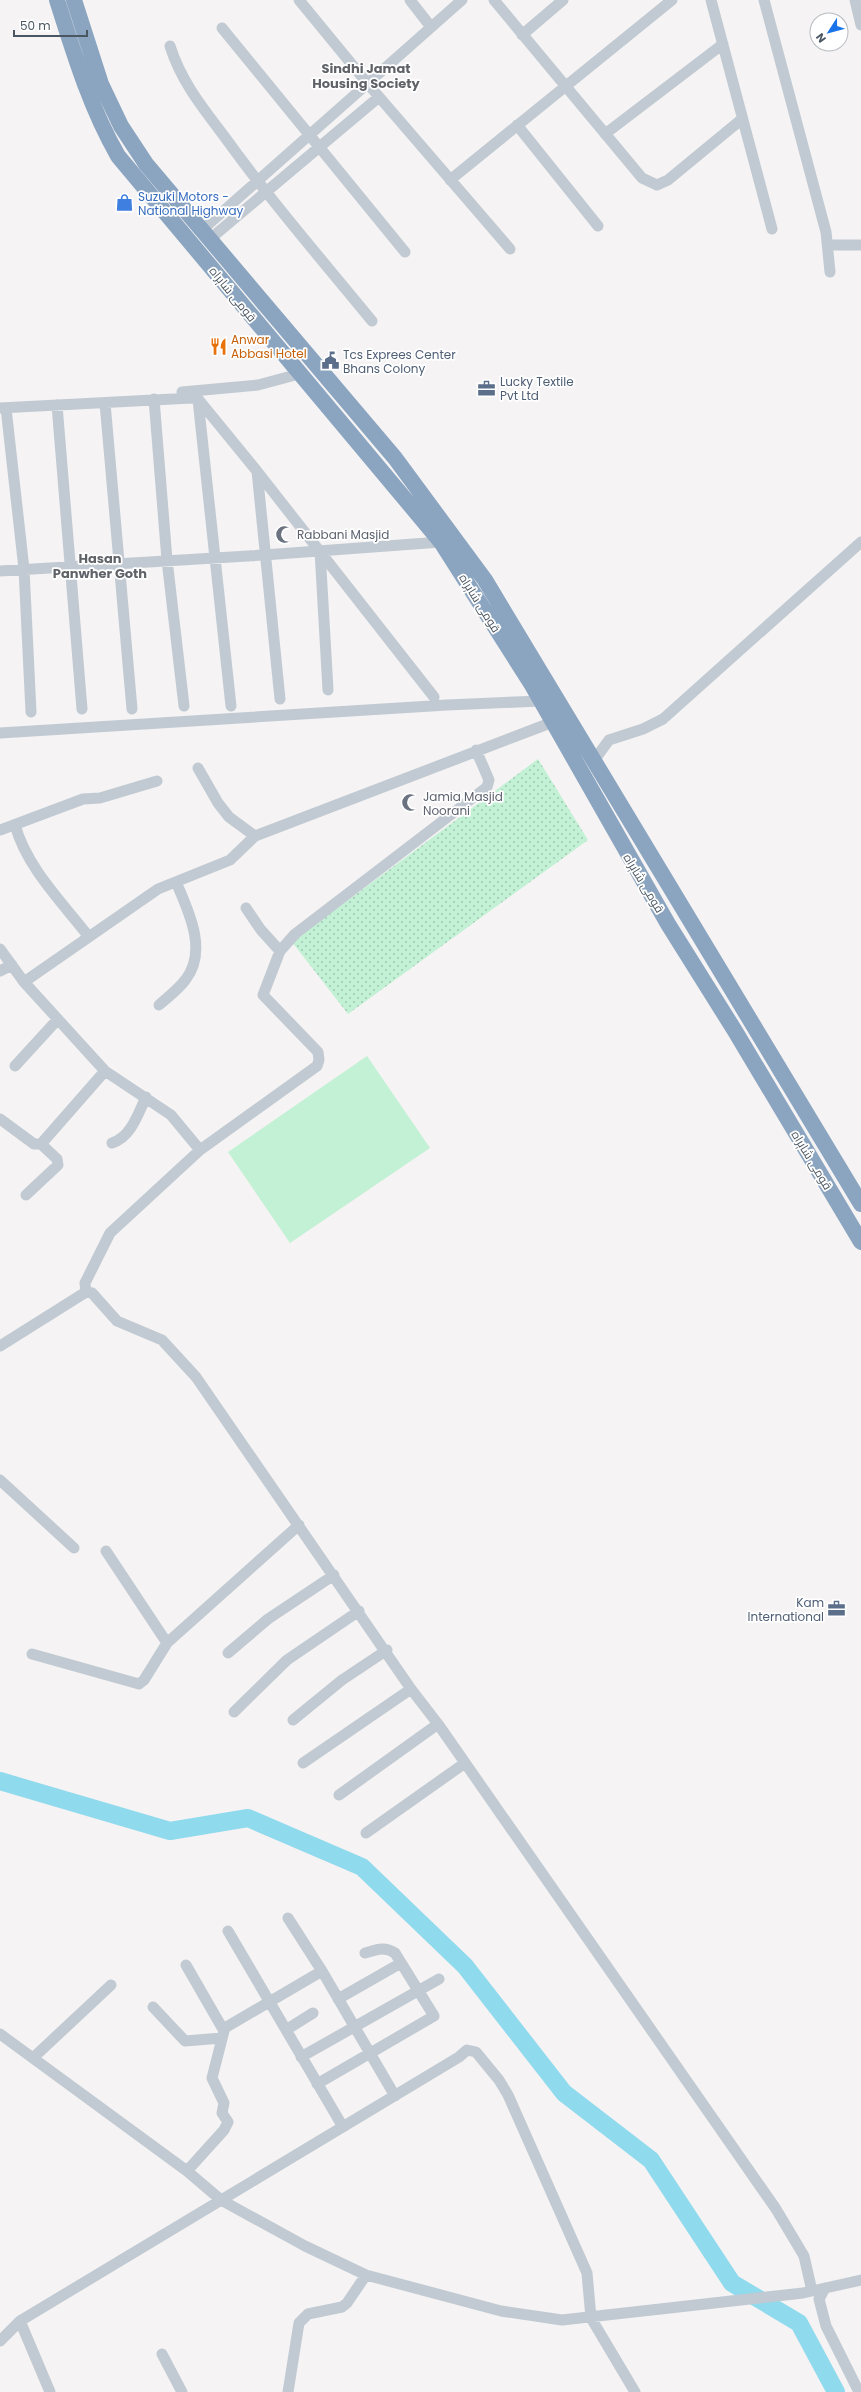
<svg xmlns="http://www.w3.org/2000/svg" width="861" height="2392" viewBox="0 0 861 2392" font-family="Poppins,Cairo,sans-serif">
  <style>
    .grass { fill: url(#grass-dots) }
    .pitch { fill: #c3f1d5 }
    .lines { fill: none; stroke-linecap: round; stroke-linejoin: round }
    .river { stroke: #90daee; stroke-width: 18 }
    .minor { stroke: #c1cad2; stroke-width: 11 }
    .highway { stroke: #8ba5c1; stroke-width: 16 }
    .labels { text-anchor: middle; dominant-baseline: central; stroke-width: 3.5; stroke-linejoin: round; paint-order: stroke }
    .shop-label { font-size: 12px; fill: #366cbe; stroke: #fff; text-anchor: start }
    .street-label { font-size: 12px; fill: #4a5661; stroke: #fff }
    .food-label { font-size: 12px; fill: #c56008; stroke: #fff; text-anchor: start }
    .service-label { font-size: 12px; fill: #4e5e75; stroke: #fff; text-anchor: start }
    .worship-label { font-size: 12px; fill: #5b616d; stroke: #fff; text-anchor: start }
    .neighbourhood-label { font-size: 13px; font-weight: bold; fill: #5f6368; stroke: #fff }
  </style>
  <defs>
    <pattern id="grass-dots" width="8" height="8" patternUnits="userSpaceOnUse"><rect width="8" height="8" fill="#c3f1d5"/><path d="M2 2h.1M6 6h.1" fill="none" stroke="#a0c6b0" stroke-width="1.8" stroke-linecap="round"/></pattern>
  </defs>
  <rect width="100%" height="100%" fill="#f5f3f3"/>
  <path class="grass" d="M538 759 588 840 348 1014 292 942Z"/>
  <path class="pitch" d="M367 1056 430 1148 290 1243 228 1152Z"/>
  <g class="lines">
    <path class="river" d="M0 1781 170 1831 248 1818 362 1867 465 1966 564 2093 651 2160 732 2283 799 2323 836 2392"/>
    <path class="minor" d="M299 0 368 84 510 249
      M410 0 431 27
      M494 0 642 178 657 185 668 180 742 119
      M711 0 772 229
      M764 0 826 232 830 272
      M855 0 861 25
      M222 28 405 252
      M522 35 563 0
      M170 46C181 81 202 107 224 136 270 200 322 260 372 321
      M517 125 598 226
      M605 134 723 44
      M450 180 672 0
      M202 230 462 0
      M210 239 379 97
      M828 245H861
      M182 392 258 385 299 374
      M154 399 167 560 184 706
      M198 400 231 706
      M105 403 132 709
      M57 405 82 709
      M0 408 192 398 198 399 256 470 434 697
      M6 408 24 569 31 712
      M257 471 280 699
      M320 551 328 690
      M0 571 264 555 441 542
      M0 733 447 705 540 701
      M476 750 489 780 487 787 295 934 280 951 263 995 318 1052 319 1060 317 1066 200 1150 110 1233 85 1283 86 1292 92 1293 117 1321 162 1340 196 1377 411 1689 438 1724 776 2209 804 2256 812 2291
      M593 762 609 740 643 729 663 719 861 542
      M198 768 218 803 229 817 255 836
      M15 825C27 868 62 902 89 937
      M0 830 83 799 100 798 157 781
      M246 908 261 930 280 951
      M0 949 24 982 105 1071 171 1115 200 1150
      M0 971 12 965
      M24 982 158 889 230 860 255 836 553 722
      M159 1005C168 997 179 989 186 979 208 950 188 910 176 882
      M15 1066 58 1019
      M0 1119 34 1144H41L105 1071
      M112 1143C131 1137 138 1114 146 1097
      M26 1195 58 1165 57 1159 41 1144
      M0 1346 86 1292
      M0 1480 74 1548
      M106 1551 167 1643
      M228 1653 268 1619 334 1575
      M32 1654 139 1684 144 1680 167 1643 299 1525
      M234 1712 287 1660 359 1611
      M293 1720 342 1680 387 1650
      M303 1763 411 1689
      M339 1795 438 1724
      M366 1833 465 1763
      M288 1918 322 1971 395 2096
      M228 1931 343 2127
      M186 1965 224 2031 212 2078 224 2103 222 2113 228 2122 224 2130 187 2171
      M338 1999 401 1963
      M153 2007 185 2041 222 2038
      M223 2029 322 1971
      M286 2030 313 2013
      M0 2034 187 2171 221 2200 305 2246 366 2275 501 2311 562 2320 803 2293 861 2280
      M34 2057 111 1985
      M301 2057 439 1979
      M317 2084 434 2016 395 1953C384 1946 376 1950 365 1953
      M825 2288 819 2299 826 2326 859 2392
      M0 2341 20 2321
      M162 2354 182 2392
      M50 2392 20 2321 459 2057 467 2050 476 2052 499 2080 508 2095 587 2273 591 2318 635 2392
      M288 2392 299 2323 308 2314 342 2307 347 2303 366 2275"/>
    <path class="highway" d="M57 0C74 54 90 107 118 156L441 542 532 685 668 924 735 1031 861 1242
      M74 0 101 84 121 126 146 164 395 458 485 580 861 1204"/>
  </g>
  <defs>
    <symbol id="shop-bare" viewBox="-9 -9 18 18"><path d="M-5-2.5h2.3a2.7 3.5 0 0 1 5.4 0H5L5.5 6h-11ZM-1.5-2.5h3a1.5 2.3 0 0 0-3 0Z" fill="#3f7fe0" stroke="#fff" stroke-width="2.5" paint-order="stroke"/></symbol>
    <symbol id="restaurant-bare" viewBox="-9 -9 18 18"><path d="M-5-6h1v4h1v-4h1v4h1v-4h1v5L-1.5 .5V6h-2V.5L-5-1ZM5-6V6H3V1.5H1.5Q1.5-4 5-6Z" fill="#e8710a" stroke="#fff" stroke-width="2.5" paint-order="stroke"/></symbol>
    <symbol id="civic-bare" viewBox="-9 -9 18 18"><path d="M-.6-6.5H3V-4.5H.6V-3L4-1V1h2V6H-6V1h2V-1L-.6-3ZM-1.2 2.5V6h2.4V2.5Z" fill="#5c6f8a" stroke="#fff" stroke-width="2.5" paint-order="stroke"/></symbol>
    <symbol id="office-bare" viewBox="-9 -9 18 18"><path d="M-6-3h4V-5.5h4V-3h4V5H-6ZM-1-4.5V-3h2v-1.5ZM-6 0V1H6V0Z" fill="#5c6f8a" stroke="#fff" stroke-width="2.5" paint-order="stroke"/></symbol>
    <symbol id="mosque-bare" viewBox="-9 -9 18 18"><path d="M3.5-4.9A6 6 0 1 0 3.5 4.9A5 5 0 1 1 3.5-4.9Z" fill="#6b7280" stroke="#fff" stroke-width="2.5" paint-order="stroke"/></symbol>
  </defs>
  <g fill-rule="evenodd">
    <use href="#shop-bare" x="112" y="190" width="25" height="25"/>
    <use href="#restaurant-bare" x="206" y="334" width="25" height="25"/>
    <use href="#civic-bare" x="318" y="348" width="25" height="25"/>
    <use href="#office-bare" x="474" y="376" width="25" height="25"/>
    <use href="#mosque-bare" x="272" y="522" width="25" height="25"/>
    <use href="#mosque-bare" x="398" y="790" width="25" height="25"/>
    <use href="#office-bare" x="824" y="1596" width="25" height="25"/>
  </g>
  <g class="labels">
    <g class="shop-label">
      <text x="138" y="196">Suzuki Motors -<tspan x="138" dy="14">National Highway</tspan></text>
    </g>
    <g class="street-label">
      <text transform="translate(233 294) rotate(51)">قومی شاہراہ</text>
      <text transform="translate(480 603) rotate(58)">قومی شاہراہ</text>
      <text transform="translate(644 883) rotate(59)">قومی شاہراہ</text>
      <text transform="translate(812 1160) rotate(59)">قومی شاہراہ</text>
    </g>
    <g class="food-label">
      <text x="231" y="339">Anwar<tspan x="231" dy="14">Abbasi Hotel</tspan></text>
    </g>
    <g class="service-label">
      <text x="343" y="354">Tcs Exprees Center<tspan x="343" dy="14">Bhans Colony</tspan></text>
      <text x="500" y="381">Lucky Textile<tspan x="500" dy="14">Pvt Ltd</tspan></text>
      <text x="824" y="1602" text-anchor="end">Kam<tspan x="824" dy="14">International</tspan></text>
    </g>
    <g class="worship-label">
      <text x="297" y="534">Rabbani Masjid</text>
      <text x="423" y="796">Jamia Masjid<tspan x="423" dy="14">Noorani</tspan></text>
    </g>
    <g class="neighbourhood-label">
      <text x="366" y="68">Sindhi Jamat<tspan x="366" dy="15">Housing Society</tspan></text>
      <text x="100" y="558">Hasan<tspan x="100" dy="15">Panwher Goth</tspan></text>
    </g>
  </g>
  <g transform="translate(829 32) rotate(234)"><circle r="19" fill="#ffffff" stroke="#b7bbc0"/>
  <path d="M0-3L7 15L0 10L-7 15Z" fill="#1a73e8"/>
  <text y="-6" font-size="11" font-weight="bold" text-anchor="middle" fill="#4a5661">N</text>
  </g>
  <path d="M14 30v6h73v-6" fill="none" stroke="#4a5661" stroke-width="2"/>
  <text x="20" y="30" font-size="12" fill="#4a5661" stroke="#ffffff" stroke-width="3" paint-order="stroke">50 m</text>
</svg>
